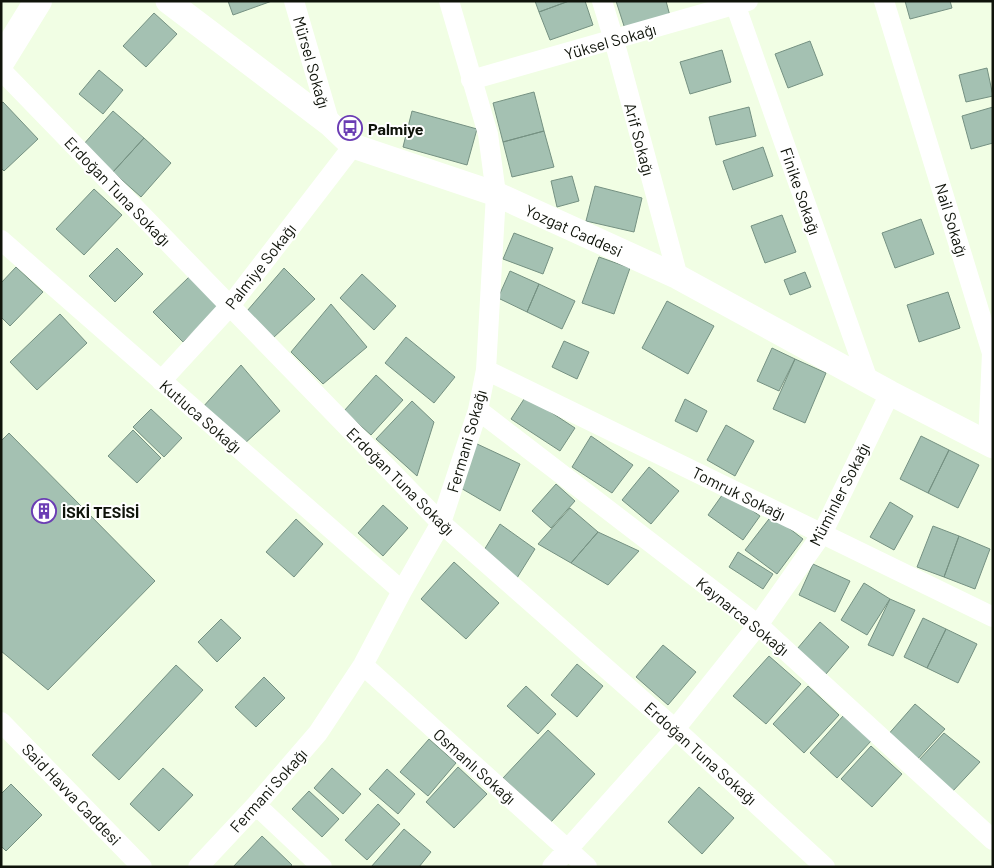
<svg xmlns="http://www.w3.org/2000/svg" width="994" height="868" viewBox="0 0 994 868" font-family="Barlow,sans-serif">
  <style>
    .building { fill: #a4c1b2; stroke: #759182 }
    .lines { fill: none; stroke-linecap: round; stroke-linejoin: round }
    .minor { stroke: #fff; stroke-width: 20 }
    .tertiary { stroke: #fff; stroke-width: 25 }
    .secondary { stroke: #fff; stroke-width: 28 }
    .labels { text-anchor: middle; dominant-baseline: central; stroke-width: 4; stroke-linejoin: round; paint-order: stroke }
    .street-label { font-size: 16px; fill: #0f130a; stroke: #fff }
    .poi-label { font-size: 16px; font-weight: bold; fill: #0f130a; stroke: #fff; text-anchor: start }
  </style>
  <rect width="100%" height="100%" fill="#f1fee4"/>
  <path class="building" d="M228 1H272L233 15Z
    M535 1H569L539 12Z
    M569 1H585L593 25 550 40 539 12Z
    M616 1H666L670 16 625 29Z
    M905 1H950L952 8 910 19Z
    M154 13 177 34 146 67 123 46Z
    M810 41 823 75 788 88 775 54Z
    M722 50 731 82 690 94 680 62Z
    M987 68 993 96 966 102 959 75Z
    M99 70 123 90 103 114 79 94Z
    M534 92 544 131 503 142 493 103Z
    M3 102 38 139 4 171 1 168V103Z
    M749 107 756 136 716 145 709 117Z
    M993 107V143L971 149 962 116Z
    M113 111 144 138 113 172 83 145Z
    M412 111 477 129 467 165 403 147Z
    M544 131 554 167 512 177 503 142Z
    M144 138 171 163 141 197 113 172Z
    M763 147 773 176 733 190 723 161Z
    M572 176 579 201 557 207 551 181Z
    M595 186 642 198 634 232 586 221Z
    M94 189 122 215 84 255 56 229Z
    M782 215 796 252 765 263 751 226Z
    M921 219 934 254 895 268 882 233Z
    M514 233 553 248 543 274 503 259Z
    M117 248 143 274 115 302 89 276Z
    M599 257 630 268 614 314 582 303Z
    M16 267 43 292 10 326 1 317V283Z
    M284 268 315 299 273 338 247 311Z
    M510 271 539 284 527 312 498 298Z
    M805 272 811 287 790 295 784 280Z
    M362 274 396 306 374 330 340 298Z
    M189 277 218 307 183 342 153 312Z
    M539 284 575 301 562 329 527 312Z
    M948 292 960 328 919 342 907 305Z
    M667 301 714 326 688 374 642 348Z
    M331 304 367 347 323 384 291 352Z
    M60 314 87 343 37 390 10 362Z
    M406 337 455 377 434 403 385 363Z
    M564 341 589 352 577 379 552 367Z
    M772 348 795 359 779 391 757 381Z
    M795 359 826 373 805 423 773 409Z
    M241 365 280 411 243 445 202 408Z
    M376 375 403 400 371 435 344 411Z
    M526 396 575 428 560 451 511 419Z
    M685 399 707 411 697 432 675 421Z
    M412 401 434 422 417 476 376 439Z
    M151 409 182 438 164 457 133 427Z
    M726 425 754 441 735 476 707 460Z
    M133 430 161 458 137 483 108 456Z
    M9 433 155 581 48 690 1 651V441Z
    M591 436 633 465 612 493 572 467Z
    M921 436 949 450 928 493 900 479Z
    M475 443 520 464 500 511 459 487Z
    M949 450 979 465 958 508 928 493Z
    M649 467 679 491 651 524 622 500Z
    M556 484 575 501 551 528 532 511Z
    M725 491 760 516 743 540 708 515Z
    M890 502 913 516 894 550 870 537Z
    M383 505 408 528 383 556 358 533Z
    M570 508 598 532 571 563 538 544Z
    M772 515 803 539 777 574 745 550Z
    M296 519 323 544 294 577 266 552Z
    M500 524 535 549 512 586 481 555Z
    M933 526 959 536 944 577 917 567Z
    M598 532 639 551 608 585 571 563Z
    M959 536 990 549 975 589 944 577Z
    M738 552 773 574 763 589 729 567Z
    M454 562 499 603 466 639 421 599Z
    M813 564 850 581 835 612 799 595Z
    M864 583 890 599 867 635 841 620Z
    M890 599 915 610 893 656 868 645Z
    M923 618 946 629 927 668 904 657Z
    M221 619 241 638 217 662 198 642Z
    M820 622 849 647 826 674 797 649Z
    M946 629 977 644 958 683 927 668Z
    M663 645 696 672 668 705 636 677Z
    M769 656 801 684 766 724 733 696Z
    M577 664 603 686 577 717 551 695Z
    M176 665 203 690 119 780 92 755Z
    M264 677 285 698 256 727 235 707Z
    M526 686 556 714 538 734 507 706Z
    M808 686 839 715 804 753 773 724Z
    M915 704 945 729 915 762 886 737Z
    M843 716 871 741 837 778 810 753Z
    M548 730 595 774 551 822 503 778Z
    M944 733 980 762 952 792 918 761Z
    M429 739 456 763 428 796 400 772Z
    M871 746 902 774 872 807 841 779Z
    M458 767 487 794 454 828 426 802Z
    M163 768 193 795 159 831 130 804Z
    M332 768 361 794 343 814 314 788Z
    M387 769 415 794 398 814 369 789Z
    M11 784 42 815 6 851 1 846V794Z
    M699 787 734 818 702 854 668 822Z
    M309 791 339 819 322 837 292 809Z
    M378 804 400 824 367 860 345 840Z
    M404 829 431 852 419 867H371Z
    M262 836 292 865 290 867H233Z"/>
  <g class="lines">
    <path class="minor" d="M294 1 330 124
      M602 1 614 40 678 277
      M734 1 868 380
      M884 1 992 353 988 443
      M1 70 230 306 441 523 675 729 825 867
      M471 80 748 1
      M1 240 402 591
      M486 370 993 617
      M161 381 230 306 353 146
      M478 410 758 625 993 840
      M363 665 587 867
      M1 722 142 867
      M256 805 322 867
      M198 867 256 805 318 733 363 665 402 591 441 523 478 410 486 370 496 194 488 134 449 1
      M552 867 675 729 758 625 822 534 890 393"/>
    <path class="tertiary" d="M168 1 330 124 353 146 496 194 678 277 890 393 993 446"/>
    <path class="secondary" d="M1 61 38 1"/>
  </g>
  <defs>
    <symbol id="bus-ring" viewBox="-11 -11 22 22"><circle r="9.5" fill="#fff" stroke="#6b3db4" stroke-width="1.5"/><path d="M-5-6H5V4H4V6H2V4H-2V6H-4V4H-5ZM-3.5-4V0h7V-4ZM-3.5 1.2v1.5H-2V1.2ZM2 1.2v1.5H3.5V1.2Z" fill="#6b3db4"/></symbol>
    <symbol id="building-ring" viewBox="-11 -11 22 22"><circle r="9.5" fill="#fff" stroke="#6b3db4" stroke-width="1.5"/><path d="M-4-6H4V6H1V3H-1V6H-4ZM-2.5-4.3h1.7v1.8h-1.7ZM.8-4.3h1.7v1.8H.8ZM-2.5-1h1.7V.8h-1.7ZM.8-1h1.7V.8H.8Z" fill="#6b3db4"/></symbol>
  </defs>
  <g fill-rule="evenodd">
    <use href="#bus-ring" x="336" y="114" width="28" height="28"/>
    <use href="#building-ring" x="30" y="497" width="28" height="28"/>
  </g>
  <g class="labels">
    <g class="street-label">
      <text transform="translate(610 41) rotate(-16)">Yüksel Sokağı</text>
      <text transform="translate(312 62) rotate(74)">Mürsel Sokağı</text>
      <text transform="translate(640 139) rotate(75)">Arif Sokağı</text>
      <text transform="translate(118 191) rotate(46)">Erdoğan Tuna Sokağı</text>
      <text transform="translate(801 191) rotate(71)">Finike Sokağı</text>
      <text transform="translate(952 220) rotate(73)">Nail Sokağı</text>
      <text transform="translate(574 230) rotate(24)">Yozgat Caddesi</text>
      <text transform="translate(260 266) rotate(-52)">Palmiye Sokağı</text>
      <text transform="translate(201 416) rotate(41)">Kutluca Sokağı</text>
      <text transform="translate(466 441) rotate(-74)">Fermani Sokağı</text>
      <text transform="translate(401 481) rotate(45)">Erdoğan Tuna Sokağı</text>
      <text transform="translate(739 493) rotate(26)">Tomruk Sokağı</text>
      <text transform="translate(839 494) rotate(-63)">Müminler Sokağı</text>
      <text transform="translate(743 616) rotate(39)">Kaynarca Sokağı</text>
      <text transform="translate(701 753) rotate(42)">Erdoğan Tuna Sokağı</text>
      <text transform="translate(475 766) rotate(42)">Osmanlı Sokağı</text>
      <text transform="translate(268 790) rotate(-48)">Fermani Sokağı</text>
      <text transform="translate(72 794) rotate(46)">Said Havva Caddesi</text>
    </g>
    <g class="poi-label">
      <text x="368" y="128">Palmiye</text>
      <text x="62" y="511">İSKİ TESİSİ</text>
    </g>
  </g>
  <rect width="994" height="868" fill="none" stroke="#0f130a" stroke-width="5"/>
</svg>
